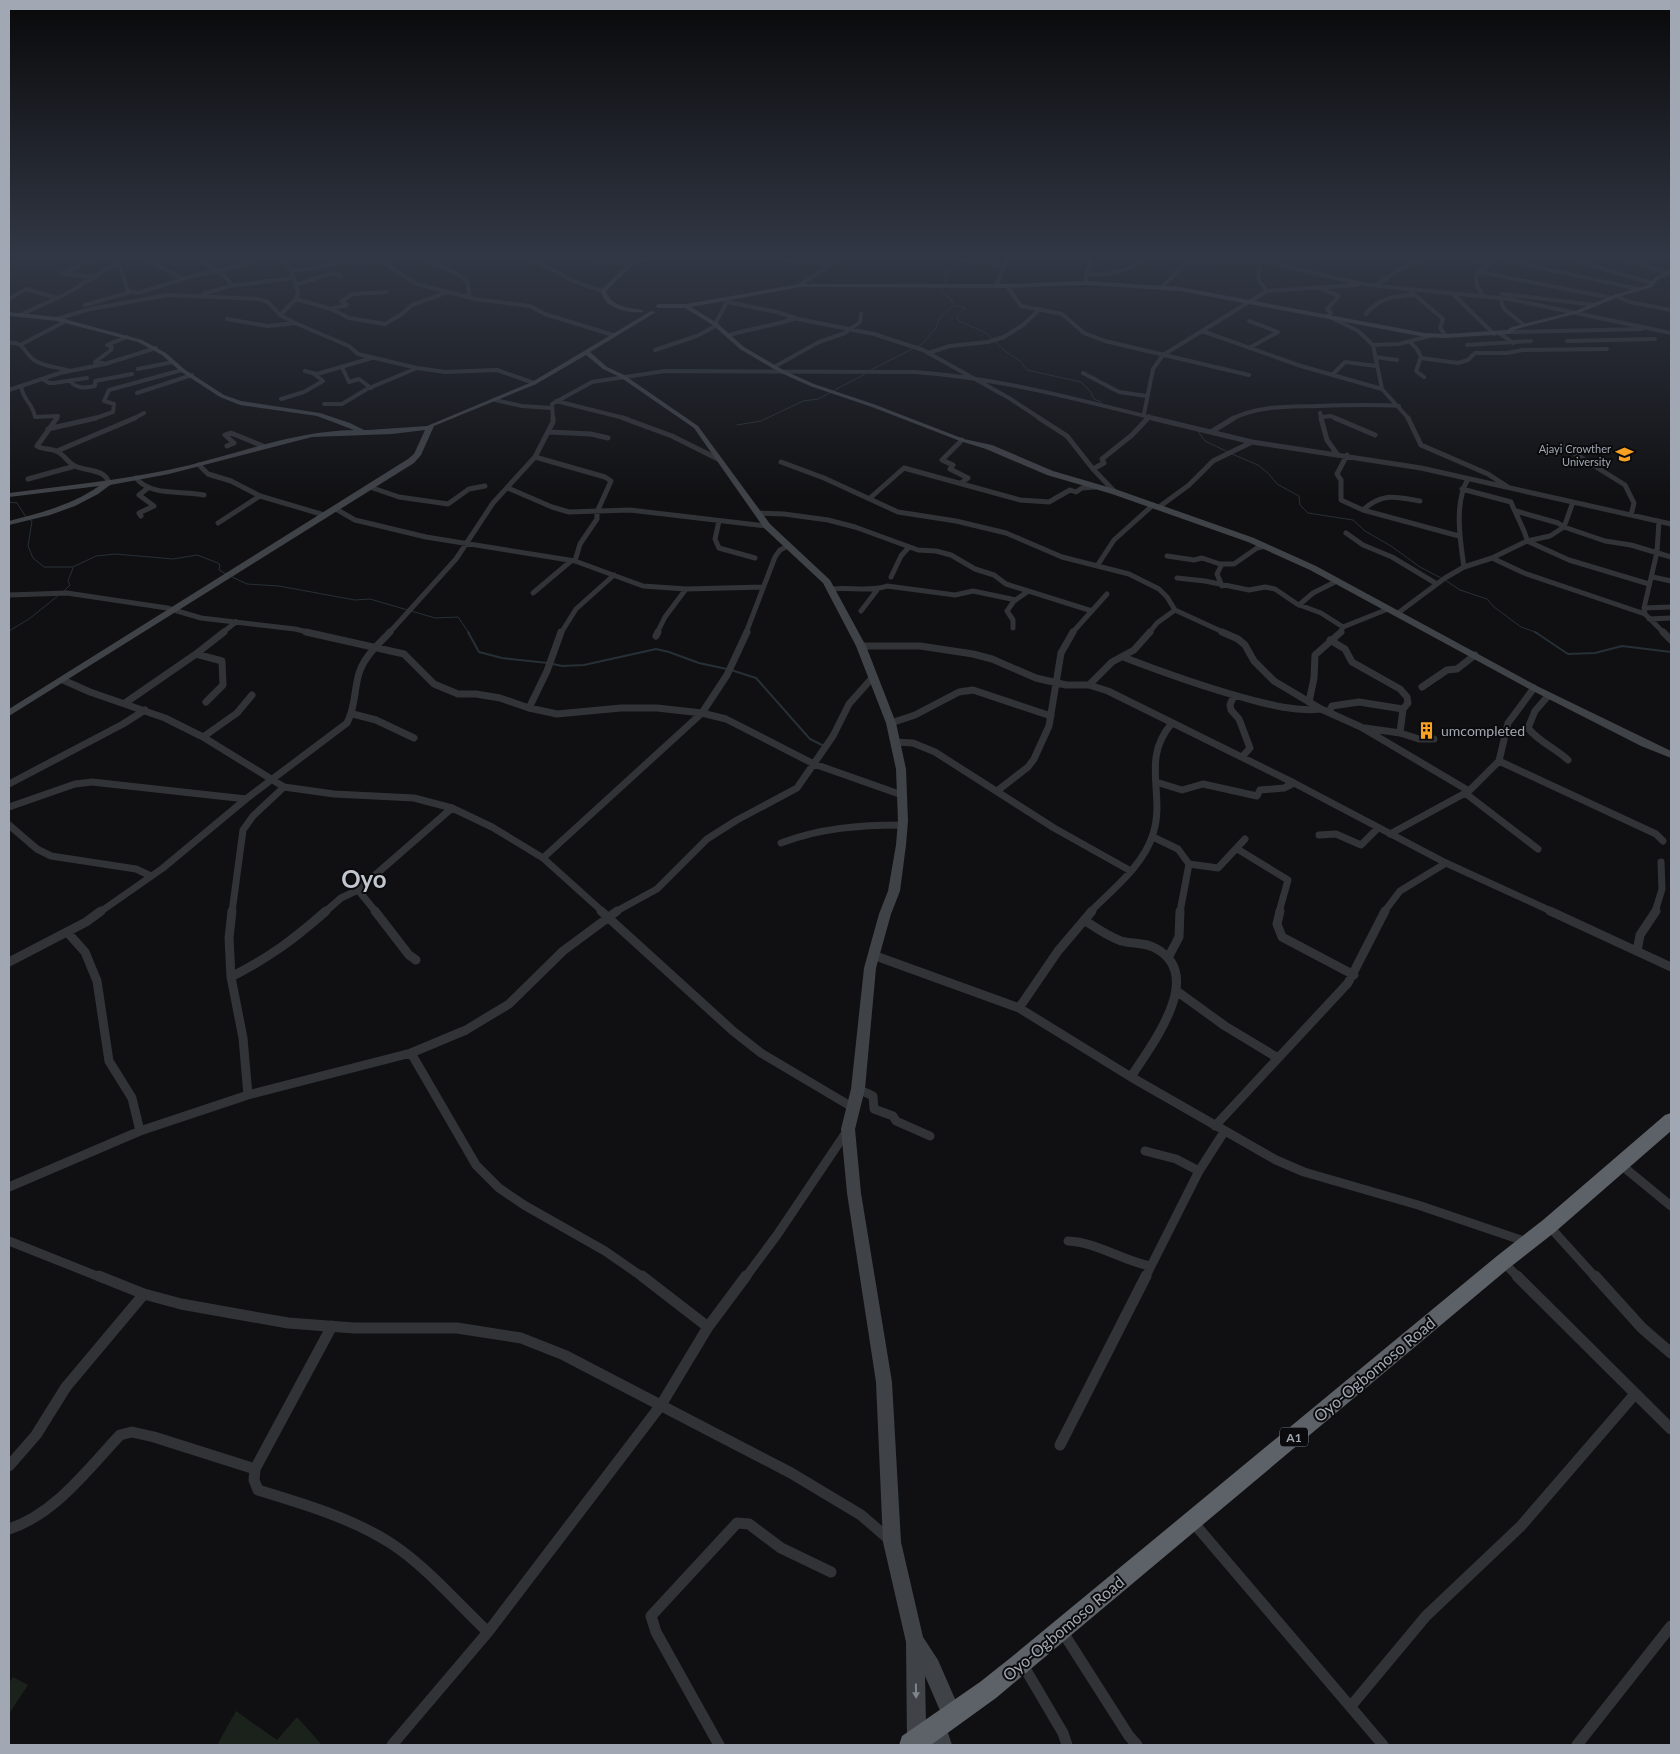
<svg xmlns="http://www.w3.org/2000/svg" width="1680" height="1754" viewBox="0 0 1680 1754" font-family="Lato,sans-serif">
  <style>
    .green { fill: #1b221b }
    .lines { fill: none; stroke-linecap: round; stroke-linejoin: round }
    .stream-far1 { stroke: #273036; stroke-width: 1 }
    .stream { stroke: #273036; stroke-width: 2 }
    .street-far4 { stroke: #313337; stroke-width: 4 }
    .street-far3 { stroke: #313337; stroke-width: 5 }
    .street-far2 { stroke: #313337; stroke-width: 7 }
    .street-far1 { stroke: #313337; stroke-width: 9 }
    .street { stroke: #313337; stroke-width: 11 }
    .secondary { fill: #3f4247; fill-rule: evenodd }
    .highway { fill: #5d6168; fill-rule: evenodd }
    .oneway { fill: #7f848d }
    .labels { text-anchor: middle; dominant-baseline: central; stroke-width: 4; stroke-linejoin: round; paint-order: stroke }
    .far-poi-label { font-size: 11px; fill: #a1a8b3; stroke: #0b0b0d; text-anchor: end }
    .shield { fill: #0b0b0d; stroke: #747981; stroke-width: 1 }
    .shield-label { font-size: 12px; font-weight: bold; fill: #a1a8b3 }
    .poi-label { font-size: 14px; fill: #a1a8b3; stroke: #0b0b0d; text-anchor: start }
    .near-street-label { font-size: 16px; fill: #a1a8b3; stroke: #0b0b0d }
    .town-label { font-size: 24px; font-weight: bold; fill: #c2c6cf; stroke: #0b0b0d }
  </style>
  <rect width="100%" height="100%" fill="#101012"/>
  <path class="green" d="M13 1677 28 1685 9 1714V1683Z
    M236 1711 277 1740 297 1717 322 1745H217Z"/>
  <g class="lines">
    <path class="stream-far1" d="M454 254 458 257 460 265 468 267
      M939 254V260L946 269 945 283 940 292 951 299 954 305 965 308 957 317 959 321 986 333 1005 351 1020 361 1027 370 1081 382 1090 391 1094 399 1101 402
      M9 261 29 254
      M871 370 922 344 936 328 940 317 954 305
      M737 425 761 421 803 401 818 399 867 373
      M1197 430 1205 441 1228 452
      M1232 454 1258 465 1269 474 1277 484 1299 496 1300 505 1308 513 1353 520 1365 531 1391 546 1420 567 1441 578
      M9 502 17 503 26 517
      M30 520 32 521 28 546 33 558 44 567H73L96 556 115 554 173 559 197 555 218 563 220 565 219 570 226 574
      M230 576 247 584 279 586 355 600 370 599 435 618 458 617 469 633
      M1445 580 1460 590 1487 599 1494 607 1521 627 1538 633
      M63 592 70 585 68 581 73 568
      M9 631 29 619 59 595"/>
    <path class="stream" d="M468 632 479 652 502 658 548 663
      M1535 632 1568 654 1595 653 1622 646 1671 652
      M553 664 562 666 584 665 656 649 669 652 699 663 727 669
      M731 670 756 678 810 739 822 745"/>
    <path class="street-far4" d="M190 254 222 274 232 285 204 294
      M274 254 290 267 298 292 296 299 280 315
      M349 254 363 260 385 264 417 284 475 299 530 306 545 314 613 335
      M411 254 458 274 468 283 469 296
      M520 254 578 283 603 291
      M577 254 594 261 631 264
      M752 254 776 259 831 265
      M854 254 948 258 1005 266
      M1078 254 1258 264
      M1230 254 1368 285 1509 299 1671 333
      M1449 254 1491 264
      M1553 254 1651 283
      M1610 254 1666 273
      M131 255 145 259 183 279
      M279 258 297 254
      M1500 259 1638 289
      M203 261 238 254
      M1269 263 1282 254
      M115 264 120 266 128 291 138 293 193 276 252 263
      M1258 264 1260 267C1255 277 1260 283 1267 291
      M292 271 363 260 380 254
      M1479 272 1612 298
      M61 274 106 254
      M61 274 96 277
      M1086 274C1113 276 1124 271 1148 259
      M1086 283V274L1091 263 1088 255
      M295 285 333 273 341 276
      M800 285 848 254
      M231 286 292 278
      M996 286 1009 254
      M1007 286 1021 306 1062 314 1084 333 1105 341 1249 375
      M1374 286 1403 268 1435 254
      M1317 287 1339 296 1327 309 1331 313 1328 316 1358 331 1373 345 1382 389 1409 419
      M1161 288 1189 260
      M1410 291 1443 319 1440 328 1446 336
      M1453 294 1494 334
      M1502 294 1595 305
      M1483 296 1477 286 1476 275 1482 269 1507 254
      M1616 296 1630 302 1671 310
      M1500 298 1504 309 1524 325
      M9 299 26 289 57 298
      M296 299 331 309 349 318 385 324 402 314 412 305 448 292
      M725 299 727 302 777 312 798 319 874 334 923 350 1009 398 1041 419
      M85 305 131 292
      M331 309 347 305 341 301 353 294 387 292
      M1366 314C1378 298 1395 296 1414 295
      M20 315 66 294 132 254
      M57 319 90 309 168 295 259 299 268 302 280 315 295 323 349 346 358 354 417 368 445 372 497 370 534 383
      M227 319 268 326 295 323
      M1249 321 1278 332
      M715 324 727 302
      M1202 331 1301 366 1382 389
      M1509 332 1642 329
      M1499 333 1513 343
      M729 335C752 328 774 326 796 318
      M1567 341 1655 339
      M1410 342 1417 349 1421 357 1416 371 1424 377
      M9 343C24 341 24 353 34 360 44 367 59 367 70 371
      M22 344 66 321
      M1373 345 1399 344 1430 336
      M1467 345 1531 341
      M1249 348 1278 332
      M655 350 697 336 717 325
      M928 353 950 346 988 342 1004 337 1023 325 1040 309
      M1375 357 1397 360
      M1421 358 1458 363 1468 360 1475 353H1507L1523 350 1607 349
      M103 363 95 362 111 350 112 347 107 345 127 337
      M342 367 349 382 359 379 371 388
      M774 367 819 342 845 333 860 322 861 314
      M138 369 173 362
      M305 371 317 374 372 358
      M1083 373 1119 392 1147 396
      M1332 375 1345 362 1376 366
      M43 379 49 383H54L87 378
      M70 381C77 389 85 388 95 386V381L132 374
      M21 386C24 403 32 401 35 417L58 416 56 419
      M9 390 60 373 105 364 156 348
      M137 393 192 375
      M281 399 304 392 323 381 314 374
      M495 400 522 406 551 408
      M556 401 628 419
      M324 404H342L367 389 417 368
      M1320 413 1322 419
      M1144 414 1153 369 1163 355 1267 291 1358 285
      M1322 417 1331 416 1337 419
      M93 419 113 412 114 404 104 401 109 390 182 370
      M133 419 144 413
      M553 419 552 404 592 382 665 371 915 372C999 378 1076 399 1157 419
      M1146 419 1149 416
      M1232 419C1258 405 1290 407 1318 406 1345 405 1372 404 1399 406"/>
    <path class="street-far3" d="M57 418 37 446C43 450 50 448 56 451 64 454 68 463 75 466 87 472 104 468 109 483
      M623 418 672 436 718 459
      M1039 418 1067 436 1093 469 1115 492
      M1152 418 1252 442 1421 468 1671 524
      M1321 418 1327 440 1337 454
      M1335 418 1375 435
      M1408 418 1421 445 1488 474 1508 487
      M48 429 96 418
      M549 432 591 434 608 438
      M1211 432 1234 418
      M1561 445 1625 485 1634 503 1631 515
      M227 446 234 443 225 435 231 433 263 446
      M57 451 135 418
      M1347 455 1337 474 1341 480V500L1363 510 1459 536
      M535 457 605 477 611 481 597 512V519L580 544 575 561
      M781 462 824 478 898 512 956 521 1006 533 1062 557 1129 574 1159 589 1167 597 1175 610 1225 633
      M199 465 208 474 231 481 260 496 321 514
      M1093 469 1104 463 1102 459 1132 435 1148 418
      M136 478C151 497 183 490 204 495
      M28 479 75 466
      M961 483 968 478 950 469 953 465 942 460 962 440
      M370 487 399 497 448 504 469 489 485 486
      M508 488 552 507 569 512 630 510 767 526
      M1462 489 1511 502C1514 511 1527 534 1527 541L1569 560 1649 584
      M870 498 904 468 1020 500 1049 502 1070 490 1076 492 1082 488 1095 487
      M1159 507 1189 485 1213 461 1252 442
      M336 509 355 520 426 537 575 561 643 586 686 589 763 587
      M1363 510C1382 492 1397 497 1420 501
      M1516 511 1558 523 1564 527 1605 541 1631 545 1671 557
      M758 513 784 514 828 520 855 527 918 550 936 551 951 555 975 569 994 575 1006 584 1092 611
      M141 516 139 513 154 506 139 495 148 488
      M719 521 715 539 719 548 755 558
      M218 523 260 496
      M1346 533 1363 545 1392 557 1437 584
      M1167 556 1194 560 1202 558 1220 564H1234L1257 548 1265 546
      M1492 558 1524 573 1645 614 1664 633
      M1222 564 1217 574 1222 586
      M1097 566 1114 540 1153 505
      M1464 567C1460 541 1454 502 1468 479
      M891 577 901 556 909 547
      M1653 577 1671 581
      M1177 578 1205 581 1249 590 1265 587 1275 589 1297 604 1321 613 1343 627
      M831 589C850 587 871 592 887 586L955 595 973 591 1016 600
      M533 593 571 561
      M9 595 67 593 167 608 201 618 295 629 312 633
      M1299 605 1313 593 1337 581
      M1644 608 1671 607
      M861 611 877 590
      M1398 613 1445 578 1464 567 1492 558 1527 541 1550 536 1564 527 1573 502
      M1645 614 1644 608 1657 552 1659 521
      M1649 619 1671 618
      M1013 628V620L1007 611 1014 601 1027 592
      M222 633 236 622
      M389 633 456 559 493 503 535 457 553 422V418
      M561 633 576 609 614 575
      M657 633 665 617 686 589
      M746 633 775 557 780 550 788 546
      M1072 633 1107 594
      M1149 633 1157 623 1175 610
      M1340 633 1343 627 1388 609"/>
    <path class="street-far2" d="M306 632 404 654 434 684 458 694H476L500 698 529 708 557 714 621 708H657L702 713 726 719 814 764 902 795
      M1222 632 1238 639 1245 645 1254 661 1274 681 1321 709 1361 727 1469 791
      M1663 632 1671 640
      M656 636 658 632
      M1330 640 1345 649 1352 662 1400 689 1407 697 1408 703 1403 709 1400 733
      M861 646H920L973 654 992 659 1036 678 1066 685H1089L1108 691 1294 783 1446 863 1553 912
      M196 654 222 661 223 685 206 702
      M1123 657C1162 672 1201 686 1241 697 1267 704 1294 712 1321 709
      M63 680 90 692 165 718 203 737 284 787 334 794 414 798 452 808 492 827 543 858 603 912
      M1089 685 1112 662 1134 650 1150 632
      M1422 687 1447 670 1457 669 1475 655
      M1234 695 1230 705 1231 710 1239 719 1250 748 1242 757
      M1548 696 1535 711 1528 728C1539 742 1555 748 1568 760
      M1309 702 1314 678 1315 655 1341 632
      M125 703 196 654 224 632
      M529 708 547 671 561 632
      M1329 712 1332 706 1359 702 1403 709
      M353 714 376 720 414 738
      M891 723 915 715 959 692 973 690 1051 716
      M1365 728 1400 733 1419 739H1434
      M203 737 237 713 252 695
      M896 742 913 743 935 752 1054 828 1129 870
      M1499 761 1656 834 1663 841
      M1156 782 1182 790 1203 784 1257 796 1260 790 1284 788 1294 783
      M9 784 123 724 145 710
      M997 791 1028 767 1034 759 1049 726 1061 653 1073 632
      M1465 793 1538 849
      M9 807 75 784 92 782 246 799
      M9 825 37 849 51 856 136 869 151 876
      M1390 834 1469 791 1499 761 1508 723 1534 688
      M1319 835 1336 834 1361 845 1378 828
      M1153 837 1178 849 1189 864 1180 912
      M781 843C820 828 860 825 902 825
      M1239 850 1288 880 1279 912
      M543 858 702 713 727 675 747 632
      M1189 864 1218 868 1245 839
      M358 890 376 912
      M100 912 163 868 246 799 347 723C355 708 354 693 358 677 362 658 378 645 390 632
      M232 912 243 830 253 816 284 787
      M325 912 341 898 358 890 452 808
      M615 912 657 889 707 839 737 820 797 788 833 736 849 704 873 677
      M1090 912C1112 890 1144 865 1153 834 1166 794 1140 760 1172 723
      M1384 912 1400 891 1446 863
      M1655 912 1662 889 1661 862"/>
    <path class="street-far1" d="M232 911 229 938 231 977 243 1038 248 1095
      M375 911 409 955 416 960
      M601 911 733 1031 761 1053 852 1107
      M1280 911 1277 924 1282 937 1354 975
      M1550 911 1671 967
      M1084 920C1096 928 1107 936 1121 941 1132 944 1145 942 1155 948 1207 975 1151 1045 1131 1077
      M68 933 85 952 97 981 109 1061 132 1098 140 1131
      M1637 951 1640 935 1656 911
      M873 955 1019 1008 1131 1077 1276 1160 1304 1172 1418 1205 1527 1242
      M1169 956 1179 937 1180 911
      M9 962 86 922 101 911
      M231 977C270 957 293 940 326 911
      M1178 992 1225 1026 1278 1058
      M1019 1008 1058 951 1092 911
      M411 1053 476 1165 499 1188 524 1205 605 1251 644 1278
      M858 1089 873 1096 874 1109 893 1116 896 1121 930 1136
      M1215 1126 1348 983 1385 911
      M1145 1151 1176 1159 1199 1171
      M1620 1164 1671 1206
      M9 1187 140 1131 248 1095 411 1053 466 1030 509 1004 563 951 617 911
      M1549 1226 1596 1278
      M9 1241 102 1278
      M1068 1241C1096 1242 1121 1260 1150 1266
      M1503 1262 1519 1278
      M745 1278 777 1235 847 1131
      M1145 1278 1199 1171 1224 1132"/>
    <path class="street" d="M99 1276 144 1294 181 1304 288 1323 354 1328H457L521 1338 564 1355 791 1473 861 1515 890 1540
      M642 1276 708 1327
      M1517 1276 1671 1429
      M1595 1276 1642 1328 1671 1353
      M332 1326 255 1469 254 1480 258 1490C304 1504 352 1518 392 1544 428 1568 457 1603 488 1632
      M1060 1445 1146 1276
      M9 1466 36 1435 66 1387 144 1294
      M1192 1521 1383 1745
      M9 1529C55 1514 88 1469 120 1435L132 1432 154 1437 255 1469
      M1062 1631 1129 1736 1137 1745
      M1023 1665 1063 1733 1067 1745
      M1351 1706 1426 1616 1521 1526 1635 1394
      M392 1745 488 1632 661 1405 708 1327 746 1276
      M719 1745 656 1632 651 1616 737 1523 749 1524 781 1548 831 1572
      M1577 1745 1671 1626"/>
    <path class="secondary" d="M654 254H662L633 265 606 291C611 307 629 308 643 310V312C628 314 601 307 601 290L629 263Z
      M1671 269V273L1658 280 1652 287 1618 297 1579 313 1516 329 1509 334 1446 338 1425 337 1180 291 1086 285 1007 288 801 287 691 307 717 323 744 347 783 370 814 384 876 405 964 439 992 445 1053 471 1118 490 1254 538 1316 566 1537 686 1671 751V758L1641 746 1531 690 1310 570 1248 542 1112 494 1047 475 986 449 960 441 872 407 810 386 779 372 740 349 713 325 685 308H658L655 306 658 304H686L799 284H1007L1086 281 1180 287 1425 333 1446 334 1507 330 1512 327 1575 311 1614 295 1648 285 1654 278Z
      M651 311 656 312 590 352 607 367 624 375 698 426 770 524 830 580 866 646 896 723 906 769 908 821 906 845 900 891 891 914 876 968 865 1089 855 1129 861 1193 892 1382 901 1542 923 1637 938 1660 962 1715 959 1722 952 1725 945 1722 925 1676 926 1725 929 1718 936 1715 943 1718 952 1745H932L926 1726 927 1740 925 1745H909L907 1740 906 1642 883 1542 876 1382 847 1193 841 1129 851 1089 864 968 879 914 888 891 896 845 898 821 896 769 886 723 856 646 823 583 764 528 694 428 620 377 603 369 586 355 536 384 434 426 421 455 414 463 9 716V709L408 459 414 454 425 430 392 434 312 437 169 474 110 485 98 494 75 506 50 515 9 525V521C40 513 72 505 99 486L9 497V493C62 486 115 481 168 470 230 457 290 431 354 430L317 416 240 405 220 397 180 371 162 355 138 342 57 321 9 316V312L57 317 142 340 166 353 184 369 224 395 241 401 320 413 350 423 364 430H368L427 426 532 382Z"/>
    <path class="highway" d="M1671 1113V1131L1555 1232 1509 1268 996 1698 931 1745H899L902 1736 980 1682 1014 1655 1497 1256 1543 1220 1665 1115Z"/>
  </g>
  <defs><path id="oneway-solid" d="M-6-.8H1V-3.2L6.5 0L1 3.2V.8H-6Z" transform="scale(1.25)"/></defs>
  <use class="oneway" href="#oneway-solid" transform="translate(916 1691) rotate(89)"/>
  <linearGradient id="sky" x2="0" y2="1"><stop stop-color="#09090a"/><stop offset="0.51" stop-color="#313744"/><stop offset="1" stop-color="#313744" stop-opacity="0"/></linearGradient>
  <rect width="1680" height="500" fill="url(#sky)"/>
  <defs>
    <symbol id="university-bare" viewBox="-9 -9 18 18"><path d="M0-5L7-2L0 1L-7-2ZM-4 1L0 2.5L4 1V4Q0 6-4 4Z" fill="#f8a122" stroke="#0b0b0d" stroke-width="2.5" paint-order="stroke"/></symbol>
    <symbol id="building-bare" viewBox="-9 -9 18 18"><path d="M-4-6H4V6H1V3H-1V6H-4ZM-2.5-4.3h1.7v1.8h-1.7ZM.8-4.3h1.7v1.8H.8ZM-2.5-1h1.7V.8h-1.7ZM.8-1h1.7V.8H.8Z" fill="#f8a122" stroke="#0b0b0d" stroke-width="2.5" paint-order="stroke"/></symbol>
  </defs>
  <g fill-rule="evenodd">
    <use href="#university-bare" x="1612" y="442" width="25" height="25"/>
    <use href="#building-bare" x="1414" y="718" width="25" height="25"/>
  </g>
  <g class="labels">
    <g class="far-poi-label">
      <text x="1611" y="448">Ajayi Crowther<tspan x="1611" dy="13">University</tspan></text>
    </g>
    <rect class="shield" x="1280" y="1427.5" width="28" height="19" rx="4"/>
    <g class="shield-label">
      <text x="1294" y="1437">A1</text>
    </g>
    <g class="poi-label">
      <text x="1441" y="730">umcompleted</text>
    </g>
    <g class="near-street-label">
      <text transform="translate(1374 1369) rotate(-40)">Oyo-Ogbomoso Road</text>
      <text transform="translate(1063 1628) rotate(-40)">Oyo-Ogbomoso Road</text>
    </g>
    <g class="town-label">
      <text x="364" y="878">Oyo</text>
    </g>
  </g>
  <rect width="1680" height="1754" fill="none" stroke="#a1a8b3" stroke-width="20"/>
</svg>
